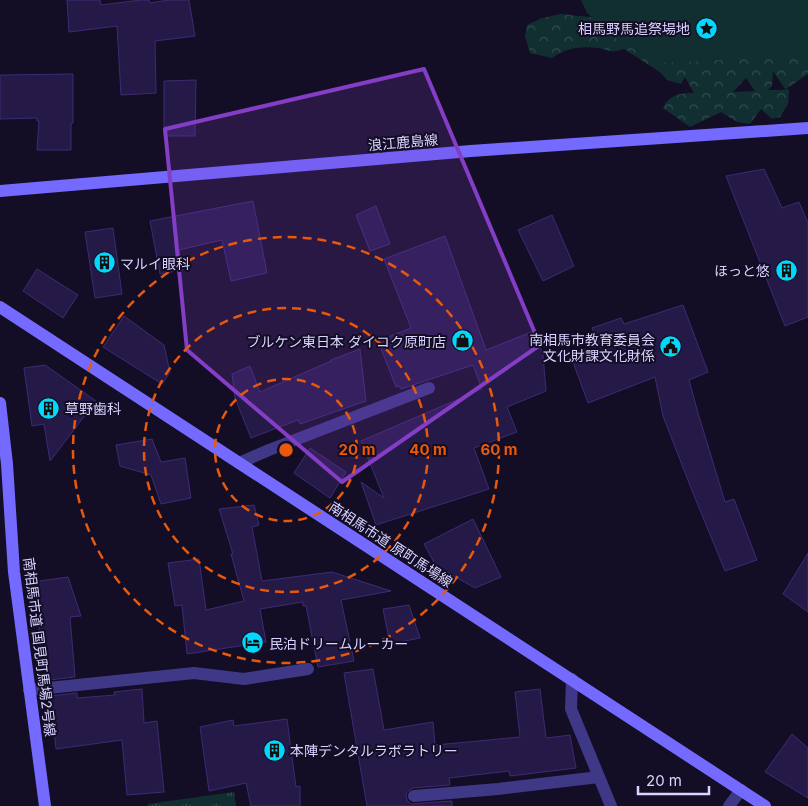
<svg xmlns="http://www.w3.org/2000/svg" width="808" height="806" viewBox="0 0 808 806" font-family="Inter,'Noto Sans JP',sans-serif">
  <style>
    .grass { fill: url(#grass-tufts) }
    .forest { fill: url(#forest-crowns); fill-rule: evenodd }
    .green { fill: #112f30 }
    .building { fill: #251a47; stroke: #3d2b74 }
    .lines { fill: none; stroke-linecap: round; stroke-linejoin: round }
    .street { stroke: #3e3886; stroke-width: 12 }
    .secondary { stroke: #746aff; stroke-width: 12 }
    .marked { fill: #843dc5; fill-opacity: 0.2; stroke: #843dc5; stroke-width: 4; stroke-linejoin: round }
    .ring { fill: none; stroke: #e8590c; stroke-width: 2.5; stroke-dasharray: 9 6 }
    .labels { text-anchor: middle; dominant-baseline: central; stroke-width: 4; stroke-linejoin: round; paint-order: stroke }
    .poi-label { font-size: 14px; fill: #dad3ff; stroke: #130e25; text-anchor: end }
    .street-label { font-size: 14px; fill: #dad3ff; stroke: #130e25 }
    .centre { fill: #e8590c; stroke: #130e25; stroke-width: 2.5 }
    .ring-label { font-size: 15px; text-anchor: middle; font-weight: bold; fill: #e8590c; stroke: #130e25; stroke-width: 4; stroke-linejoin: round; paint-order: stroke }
  </style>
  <defs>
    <pattern id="grass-tufts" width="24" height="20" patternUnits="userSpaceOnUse" patternTransform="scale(1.25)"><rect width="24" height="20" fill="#112f30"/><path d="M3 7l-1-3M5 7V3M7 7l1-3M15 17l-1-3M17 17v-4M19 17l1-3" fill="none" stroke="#334c4f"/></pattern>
    <pattern id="forest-crowns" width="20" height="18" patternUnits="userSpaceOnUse" patternTransform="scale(1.25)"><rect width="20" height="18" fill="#112f30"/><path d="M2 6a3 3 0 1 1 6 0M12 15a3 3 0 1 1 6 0" fill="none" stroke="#334c4f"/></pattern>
  </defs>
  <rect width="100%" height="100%" fill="#130e25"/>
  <path class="grass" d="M234 792 236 806H148V804Z"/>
  <path class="forest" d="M561 14 808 40V74L786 89 789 90 788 104 780 117 772 119 761 109 750 124 737 122 721 112 690 127 663 108C669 95 680 93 694 93L685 77 681 84 667 80 660 72 624 49C608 54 612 50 598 48 581 46 566 48 552 58L530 53 525 36 527 25 542 18ZM773 71 785 89V90H768L772 86ZM746 78 755 91 733 92Z"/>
  <path class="green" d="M581 0H808V56L663 63 621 43 587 13Z"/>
  <path class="building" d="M67 0H100L101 5 141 0H149L150 3 169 0H189L195 36 155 41 156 93 121 95 117 26 69 32Z
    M73 74V123H71V150H37L39 121H37V118L0 119V75Z
    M196 80 195 136H164V81Z
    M764 169 782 208 799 202 808 223V317L785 326 726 176Z
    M253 201 267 273 231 281 222 240 179 250 183 270 160 274 150 221Z
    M376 206 390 244 370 251 356 215Z
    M552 215 574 266 543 281 518 230Z
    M113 228 122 294 95 298 85 232Z
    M445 236 486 350 534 331 543 355 546 391 507 407 517 432 474 448 489 489 376 525 361 482 384 498 361 441 482 389 473 365 401 389 399 386 396 387 378 341 411 328 384 259Z
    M37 269 78 295 63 318 23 291Z
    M683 305 708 372 689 380 698 413 725 502 734 499 757 560 725 571 691 488 663 416 655 377 588 403 570 354 599 344 592 328 621 318 624 324Z
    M124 316 164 345 170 372 162 384 103 347Z
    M360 349 366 401 300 424 298 420 251 438 235 398 232 374 250 366 260 392 331 361V360Z
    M45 365 96 401 50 461 44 424 32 426 24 368Z
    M152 439 161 462 185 458 191 498 161 504 151 475 120 466 116 445Z
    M310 448 346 472 330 498 294 473Z
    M254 505 259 525 252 527 262 581 332 572 391 591 341 600 354 661 318 667 306 606H303V602L260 609 266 642 187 654 182 605 175 606 168 563 199 559 206 610 244 601 231 554H233L219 509Z
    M473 519 501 577 475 588 436 566 424 544Z
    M808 553V612L783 594Z
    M68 577 81 616 70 617 75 677 49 680 47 667H44L39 626H43L32 582Z
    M409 605 420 638 390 644 383 609Z
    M373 669 384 730 433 722 435 745 520 737 515 692 540 689 546 738 570 735 576 768 510 776 509 771 449 778 450 785 413 788 406 793 407 800 411 804 452 801V806H367L344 673Z
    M142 689 144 723 157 721 164 792 127 795 122 740 56 749 50 696 77 693V698L115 695 114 692Z
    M287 719 296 787 300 786V806H251L246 783 209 791 200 727 233 720 234 726Z
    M792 734 808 748V798L765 772Z"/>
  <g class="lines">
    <path class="street" d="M239 463 269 450 429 388
      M572 679 571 709 611 806
      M29 690 194 673 244 679 308 669
      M414 796 498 789 599 777
      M729 806 741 790"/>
    <path class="secondary" d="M0 191 471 151 808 128
      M0 307 765 806
      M0 403 7 464 14 572 45 806"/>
  </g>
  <path class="marked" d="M424 69 540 345 342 482 187 350 165 129Z"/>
  <g class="ring">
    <circle cx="286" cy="450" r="71"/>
    <circle cx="286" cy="450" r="142"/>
    <circle cx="286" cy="450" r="213"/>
  </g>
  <defs>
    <symbol id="sight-disc" viewBox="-11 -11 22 22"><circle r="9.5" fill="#00d9fe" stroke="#130e25"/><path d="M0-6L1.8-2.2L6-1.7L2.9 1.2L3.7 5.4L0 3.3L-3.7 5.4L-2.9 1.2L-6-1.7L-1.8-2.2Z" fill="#111"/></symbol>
    <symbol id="building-disc" viewBox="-11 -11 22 22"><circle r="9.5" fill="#00d9fe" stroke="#130e25"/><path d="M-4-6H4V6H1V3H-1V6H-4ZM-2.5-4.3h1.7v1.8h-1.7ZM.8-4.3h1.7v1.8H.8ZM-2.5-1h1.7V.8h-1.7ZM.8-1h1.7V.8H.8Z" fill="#111"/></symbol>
    <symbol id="shop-disc" viewBox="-11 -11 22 22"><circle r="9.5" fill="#00d9fe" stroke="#130e25"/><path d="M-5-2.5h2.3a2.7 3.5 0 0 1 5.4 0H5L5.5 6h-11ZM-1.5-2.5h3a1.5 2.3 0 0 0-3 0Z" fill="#111"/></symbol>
    <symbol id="civic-disc" viewBox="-11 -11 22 22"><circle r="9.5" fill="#00d9fe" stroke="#130e25"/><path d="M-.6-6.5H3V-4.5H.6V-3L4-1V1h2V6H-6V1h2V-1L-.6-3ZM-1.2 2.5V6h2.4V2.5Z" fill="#111"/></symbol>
    <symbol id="hotel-disc" viewBox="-11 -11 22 22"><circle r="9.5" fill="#00d9fe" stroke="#130e25"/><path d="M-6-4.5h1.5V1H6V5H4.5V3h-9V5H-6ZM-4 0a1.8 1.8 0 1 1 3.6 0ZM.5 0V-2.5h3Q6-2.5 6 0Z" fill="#111"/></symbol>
  </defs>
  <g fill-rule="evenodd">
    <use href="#sight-disc" x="694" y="16" width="25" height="25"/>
    <use href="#building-disc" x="92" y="250" width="25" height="25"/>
    <use href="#building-disc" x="774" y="258" width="25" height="25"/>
    <use href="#shop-disc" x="450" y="328" width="25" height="25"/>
    <use href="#civic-disc" x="658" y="334" width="25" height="25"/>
    <use href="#building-disc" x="36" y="396" width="25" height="25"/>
    <use href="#hotel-disc" x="240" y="630" width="25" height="25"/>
    <use href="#building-disc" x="262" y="738" width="25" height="25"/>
  </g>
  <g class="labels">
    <g class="poi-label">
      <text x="690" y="28">相馬野馬追祭場地</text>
      <text x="120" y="263" text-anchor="start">マルイ眼科</text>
      <text x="770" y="270">ほっと悠</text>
      <text x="655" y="339">南相馬市教育委員会<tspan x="655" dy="16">文化財課文化財係</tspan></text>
      <text x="446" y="341">ブルケン東日本 ダイコク原町店</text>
      <text x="65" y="408" text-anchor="start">草野歯科</text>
      <text x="269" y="643" text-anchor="start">民泊ドリームルーカー</text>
      <text x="290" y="750" text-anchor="start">本陣デンタルラボラトリー</text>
    </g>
    <g class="street-label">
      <text transform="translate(403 142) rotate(-5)">浪江鹿島線</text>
      <text transform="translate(391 544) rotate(33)">南相馬市道 原町馬場線</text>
      <text transform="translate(40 647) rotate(83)">南相馬市道 国見町馬場2号線</text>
    </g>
  </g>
  <circle cx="286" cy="450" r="8" class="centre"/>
  <g class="ring-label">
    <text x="357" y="455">20 m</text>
    <text x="428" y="455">40 m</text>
    <text x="499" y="455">60 m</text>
  </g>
  <path d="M638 786v8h71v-8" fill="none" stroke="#dad3ff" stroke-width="2.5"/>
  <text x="646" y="786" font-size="15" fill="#dad3ff" stroke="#130e25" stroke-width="4" paint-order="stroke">20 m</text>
</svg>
